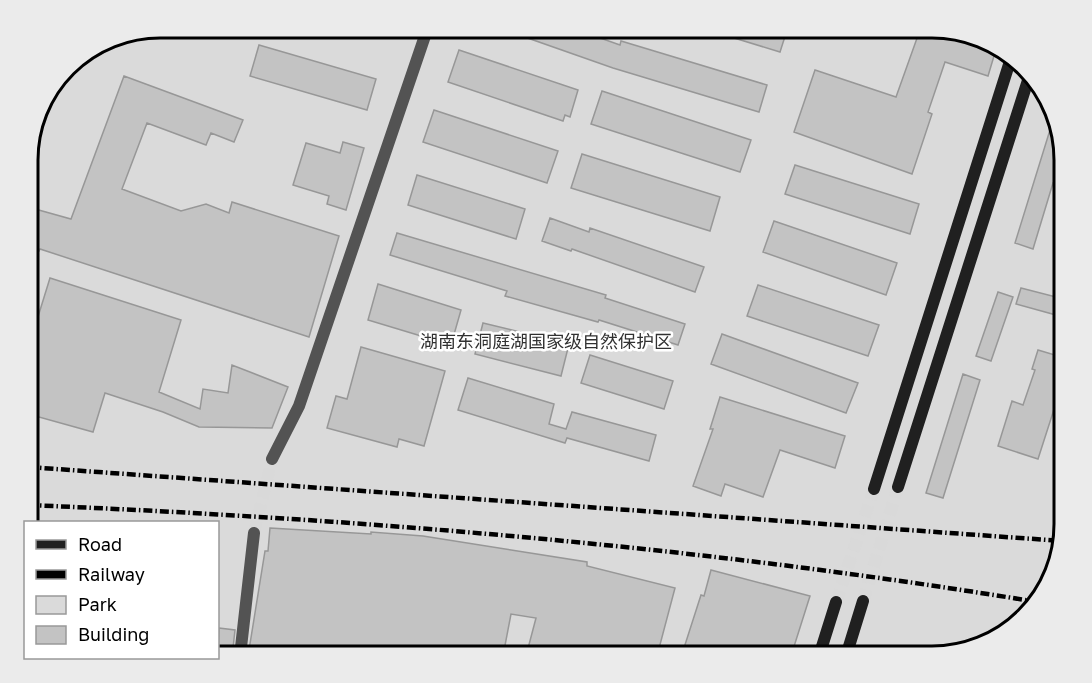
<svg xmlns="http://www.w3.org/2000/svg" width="1092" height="683" viewBox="0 0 1092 683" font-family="'Golos Text','Noto Sans SC',sans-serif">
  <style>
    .green { fill: #dadada }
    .building { fill: #c3c3c3; stroke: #979797; stroke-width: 1.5 }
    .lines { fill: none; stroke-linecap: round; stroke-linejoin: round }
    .minor-tunnel { stroke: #d9d9d9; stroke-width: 12; stroke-dasharray: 12 6; stroke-linecap: butt }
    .secondary-tunnel { stroke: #d9d9d9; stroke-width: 12; stroke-dasharray: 12 6; stroke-linecap: butt }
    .minor { stroke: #535353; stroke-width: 12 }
    .secondary { stroke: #202020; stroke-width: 12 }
    .rail { stroke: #000; stroke-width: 4.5; stroke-dasharray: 9 3 1.5 3; stroke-linecap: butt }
    .labels { text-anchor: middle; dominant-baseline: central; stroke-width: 5; stroke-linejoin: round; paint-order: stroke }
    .park-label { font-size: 18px; fill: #313131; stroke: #fff }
    .rim { fill: none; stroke: #000; stroke-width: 3 }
  </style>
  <rect width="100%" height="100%" fill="#fff"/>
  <path class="green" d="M159 27H933L1006 49 1047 93 1065 150V532L1043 597 999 638 941 656H218V522H28V142L41 100 72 60 109 37Z"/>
  <path class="building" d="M502 27H569L620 45 621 41 767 85 759 112 613 68 502 29Z
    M709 27H788L780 52 708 30Z
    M921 27H933L997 46 988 76 945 62 928 112 932 114 912 174 794 132 815 70 896 97Z
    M259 45 376 79 367 110 250 76Z
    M459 50 578 90 570 117 565 115 563 121 448 82Z
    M124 76 243 120 234 142 211 133 206 145 147 123 122 189 181 211 206 204 229 213 232 202 339 236 309 337 40 249 39 251 28 248V207L71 219Z
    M602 91 751 140 740 172 591 124Z
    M434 110 558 151 547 183 423 142Z
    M1054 117 1064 148 1060 162 1065 164V186L1053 183 1033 249 1015 243Z
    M343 142 364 148 346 210 327 204 329 196 293 185 306 143 340 153Z
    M582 154 720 197 710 231 571 188Z
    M795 165 919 204 910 234 785 194Z
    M417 175 525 209 516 239 408 205Z
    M550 218 589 232 590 228 704 267 695 292 572 249 571 251 542 241Z
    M774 221 897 263 886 295 763 252Z
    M397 233 606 295 605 298 685 324 678 345 599 320 598 322 505 296 507 291 390 255Z
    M50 278 181 320 159 392 200 409 203 389 228 393 232 365 288 387 272 428 199 427 163 412 105 393 93 432 28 414V349Z
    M378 284 461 310 451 345 368 320Z
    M758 285 879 325 868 356 747 316Z
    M1021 288 1060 298 1056 315 1016 304Z
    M998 292 1013 297 991 361 976 356Z
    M483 323 569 344 561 376 475 354Z
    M722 334 858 383 846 413 711 364Z
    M361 347 445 371 424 446 399 439 397 447 327 428 336 396 347 399Z
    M1038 350 1065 358V403L1057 400 1038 459 998 446 1012 401 1023 405 1035 370 1032 369Z
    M590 355 673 381 664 409 581 383Z
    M963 374 980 380 943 498 926 493Z
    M468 378 554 404 549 424 566 429 572 412 656 435 649 461 567 438 565 443 458 410Z
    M720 397 845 436 835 468 780 450 763 497 725 484 721 496 693 486 713 429H710Z
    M270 528 371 534V532L423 536 587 562V566L675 588 657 656H526L536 618 511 614 503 656H310L249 650 265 551H268Z
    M711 570 810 596 791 656H700L683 651 701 595 704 596Z
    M219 628 235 630 233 648H230L229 656H218Z"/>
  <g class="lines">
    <path class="minor-tunnel" d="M254 533 272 459"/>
    <path class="secondary-tunnel" d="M863 601 898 487
      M836 602 874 489"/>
    <path class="minor" d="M272 459 299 406 428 27
      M240 656 254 533"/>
    <path class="secondary" d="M898 487 1030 74
      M874 489 1012 55
      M819 656 836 602
      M846 656 863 601"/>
    <path class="rail" d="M28 467 1062 541
      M28 505C366 519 704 547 1037 602"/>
  </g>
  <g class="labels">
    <g class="park-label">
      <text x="546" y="341">湖南东洞庭湖国家级自然保护区</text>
    </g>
  </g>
  <path d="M0 0H1092V683H0ZM160 38H932A122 122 0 0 1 1054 160V524A122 122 0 0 1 932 646H160A122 122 0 0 1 38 524V160A122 122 0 0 1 160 38Z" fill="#ebebeb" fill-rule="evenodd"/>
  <path class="rim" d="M160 38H932A122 122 0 0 1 1054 160V524A122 122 0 0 1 932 646H160A122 122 0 0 1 38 524V160A122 122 0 0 1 160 38Z"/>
  <rect x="24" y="521" width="195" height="138" fill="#ffffff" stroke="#999999" stroke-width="1.5"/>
  <rect x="36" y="540" width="30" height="9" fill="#202020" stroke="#999999" stroke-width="1.5"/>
  <text x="78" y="551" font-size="18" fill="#000000">Road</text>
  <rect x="36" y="570" width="30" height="9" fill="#000000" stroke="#999999" stroke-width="1.5"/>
  <text x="78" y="581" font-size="18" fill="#000000">Railway</text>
  <rect x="36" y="596" width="30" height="18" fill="#dadada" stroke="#999999" stroke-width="1.5"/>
  <text x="78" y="611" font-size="18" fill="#000000">Park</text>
  <rect x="36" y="626" width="30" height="18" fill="#c3c3c3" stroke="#999999" stroke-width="1.5"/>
  <text x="78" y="641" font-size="18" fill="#000000">Building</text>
</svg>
